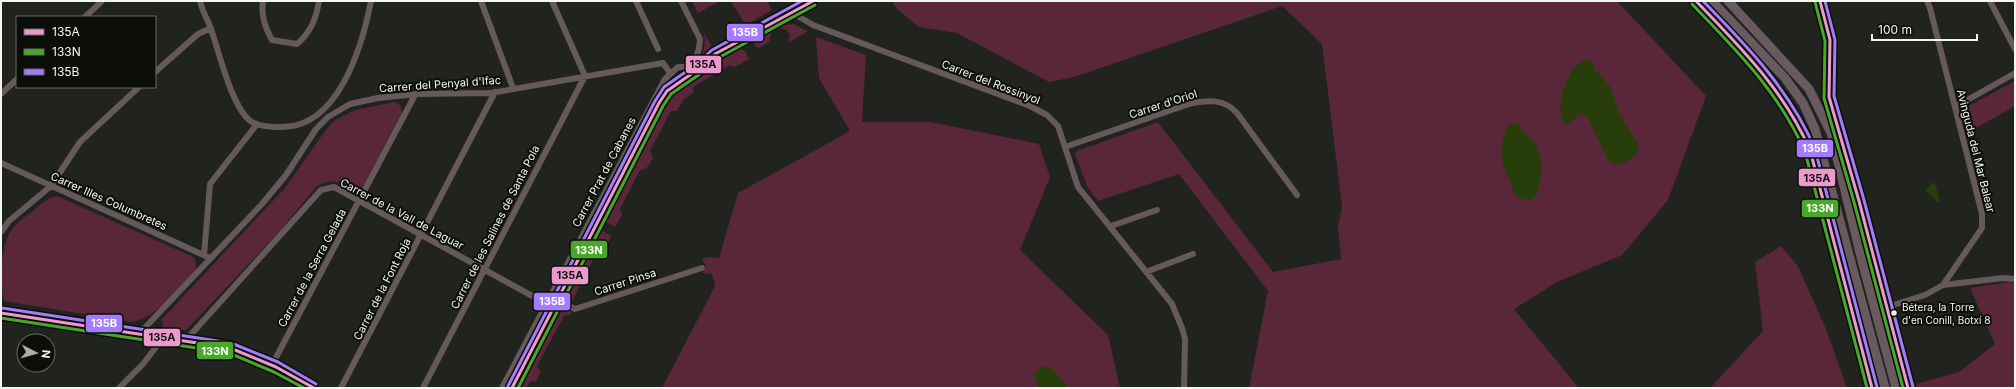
<svg xmlns="http://www.w3.org/2000/svg" width="2016" height="389" viewBox="0 0 2016 389" font-family="Inter,sans-serif">
  <style>
    .green { fill: #59263a }
    .water { fill: #273e0b }
    .lines { fill: none; stroke-linecap: round; stroke-linejoin: round }
    .minor { stroke: #65595b; stroke-width: 6 }
    .secondary { stroke: #685a5e; stroke-width: 9 }
    .bus-1-casing { stroke: #0c0e0a; stroke-width: 6 }
    .bus-2-casing { stroke: #0c0e0a; stroke-width: 6 }
    .bus-3-casing { stroke: #0c0e0a; stroke-width: 6 }
    .bus-1 { stroke: #ec99ce; stroke-width: 3 }
    .bus-2 { stroke: #49a829; stroke-width: 3 }
    .bus-3 { stroke: #a57bfe; stroke-width: 3 }
    .bus-dot { fill: #f2f6f0; stroke: #0c0e0a; stroke-width: 1.5 }
    .labels { text-anchor: middle; dominant-baseline: central; stroke-width: 4; stroke-linejoin: round; paint-order: stroke }
    .bus-label { font-size: 10px; fill: #f2f6f0; stroke: #0c0e0a; text-anchor: start }
    .street-label { font-size: 11px; fill: #f2f6f0; stroke: #0c0e0a }
    .line-badge { stroke: #0c0e0a; stroke-width: 1.5 }
    .badge-label { font-size: 11px; text-anchor: middle; font-weight: bold; fill: #fff }
    .pale-badge-label { font-size: 11px; text-anchor: middle; font-weight: bold; fill: #111 }
  </style>
  <rect width="100%" height="100%" fill="#21231f"/>
  <path class="green" d="M692 1H720L698 13Z
    M730 1H767L772 10 746 25Z
    M892 1H1617L1706 96 1668 200 1622 255 1557 282 1514 309 1579 388H1249L1268 291 1179 174 1098 201 1087 186 1075 154 1077 151 1158 122 1273 272 1341 259 1338 226 1342 207 1322 44 1282 6 1074 77 1049 82 957 33 919 27 897 9Z
    M793 24 808 31 788 43 790 36 787 30 777 28 771 33 769 42 759 48 755 46C750 32 782 24 793 24Z
    M704 33 714 51 672 83 655 105 509 388H505L658 95C661 91 664 86 668 82 686 65 709 65 704 33Z
    M816 37 866 55 862 122H931L1039 144 1050 177 1020 250 1108 335 1120 388H662L715 286 712 274 702 273 706 267 702 258 711 257 719 258 738 193 850 131 819 78Z
    M737 47 745 51 749 59 735 67 730 65 693 87V93L684 99 677 111H671L650 151 653 158 646 169 640 170 620 209 622 215 615 227 604 221V218L633 167V162L640 148H643L663 109V104L672 91 702 71 718 57 731 48Z
    M2015 81V106L1971 131 1965 108Z
    M395 102 401 106 402 113 362 188 355 191C342 182 330 177 316 187L278 233 186 330 177 331 163 327 162 319 285 188 325 131 335 120 355 110Z
    M57 196 191 256C197 259 197 265 195 271 177 289 158 317 132 322L4 301C0 282 0 252 9 234 14 224 25 217 34 210 41 204 48 198 57 196Z
    M599 229 611 236 608 244H601L572 301 564 297V295L568 292 597 236V231Z
    M1781 246 1798 266 1826 329 1847 388H1710L1763 331 1755 262Z
    M2009 282 2015 283V388H1917L1916 384 1959 372 1995 344 1970 288Z
    M558 305 572 312 570 315 564 316 537 366 541 372 536 381 530 382 526 388H516L528 363H531L557 312 556 309Z"/>
  <path class="water" d="M1588 60 1592 62 1595 70 1610 86 1620 115 1637 142 1638 149 1636 155 1624 163 1612 164 1608 160 1588 118 1583 114H1579L1569 124H1565C1554 113 1566 71 1579 63 1581 61 1585 61 1588 60Z
    M1514 123 1518 124C1521 127 1522 132 1526 134 1529 137 1532 139 1535 143 1543 155 1544 192 1531 200 1524 200 1515 197 1512 190 1511 187 1511 184 1510 181 1499 163 1499 146 1507 126Z
    M1932 183H1935L1940 201 1938 202 1925 190Z
    M1043 366 1052 368 1069 388H1038L1034 373Z"/>
  <g class="lines">
    <path class="minor" d="M200 1C202 11 208 20 211 29 219 51 232 110 252 122 260 127 271 127 279 127 338 130 362 47 371 1
      M263 1C261 16 265 27 272 40L297 44C311 32 316 19 319 1
      M481 1 513 88
      M636 1 658 49
      M1696 1C1740 47 1787 89 1810 150L1872 388
      M1820 1 1830 40 1831 55 1829 97 1859 201 1908 388
      M1990 1 2015 49
      M791 12 813 25 1030 106 1047 115 1058 126 1078 187 1172 304 1182 328 1185 339 1184 388
      M85 17 102 1
      M155 72 198 34 211 28
      M1 94 17 79
      M1955 107 2015 73
      M1065 147 1192 103C1210 100 1224 99 1237 113L1297 195
      M1 163 210 258
      M1111 226 1157 210
      M1 232 9 221 51 186 80 142 139 87
      M204 255 210 184 257 124
      M1146 272 1193 254
      M1943 285 2003 278 2015 279
      M557 300 575 309 702 268
      M1887 307 1925 295 1943 285 1982 228V214L1930 8 1927 1
      M1 313 230 348 276 367 314 388
      M139 334 262 204 286 175 316 129 328 117 350 104 378 98 418 94 491 93 663 63 670 73
      M185 341 321 190 334 187 545 303
      M272 365 415 95
      M119 388 143 364 163 338
      M341 388 495 92
      M423 388 585 76 552 1
      M502 388 665 79 678 67H685L692 61 697 55 699 48 700 39 681 1
      M512 388 659 103 667 91 677 83 697 70 715 54 813 1"/>
    <path class="secondary" d="M1712 1 1785 78 1803 103 1815 129 1885 388
      M1728 1 1809 89 1831 133 1861 257 1896 388"/>
    <defs>
      <path id="bus-1" d="M1696 1C1741 48 1783 89 1810 150L1872 388
        M1820 1 1830 40 1829 97 1859 201 1908 388
        M1 313 230 348 276 367 314 388
        M512 388 659 103 667 91 697 70 715 54 813 1"/>
      <path id="bus-2" d="M1815 2 1825 41 1824 98 1854 202 1903 388
        M1692 4C1737 51 1779 92 1805 152L1867 388
        M1 318 229 353 274 372 304 388
        M518 388 663 106 671 94 700 74 718 58 815 5"/>
      <path id="bus-3" d="M1703 1C1747 46 1790 90 1815 149L1877 387
        M1825 1 1835 40 1834 96 1864 200 1913 387
        M2 308 231 343 278 362 316 384
        M508 386 655 101 664 87 694 66 712 50 802 1"/>
    </defs>
    <use href="#bus-1" class="bus-1-casing"/>
    <use href="#bus-2" class="bus-2-casing"/>
    <use href="#bus-3" class="bus-3-casing"/>
    <use href="#bus-1" class="bus-1"/>
    <use href="#bus-2" class="bus-2"/>
    <use href="#bus-3" class="bus-3"/>
  </g>
  <circle class="bus-dot" cx="1894" cy="313" r="3.5"/>
  <g class="labels">
    <g class="bus-label">
      <text x="1902" y="307">Bétera, la Torre<tspan x="1902" dy="13">d'en Conill, Botxí 8</tspan></text>
    </g>
    <g class="street-label">
      <text transform="translate(991 82) rotate(21)">Carrer del Rossinyol</text>
      <text transform="translate(440 84) rotate(-4)">Carrer del Penyal d'Ifac</text>
      <text transform="translate(1163 104) rotate(-18)">Carrer d'Oriol</text>
      <text transform="translate(1976 151) rotate(76)">Avinguda del Mar Balear</text>
      <text transform="translate(604 172) rotate(-62)">Carrer Prat de Cabanes</text>
      <text transform="translate(109 201) rotate(24)">Carrer Illes Columbretes</text>
      <text transform="translate(402 214) rotate(28)">Carrer de la Vall de Laguar</text>
      <text transform="translate(495 227) rotate(-63)">Carrer de les Salines de Santa Pola</text>
      <text transform="translate(312 268) rotate(-62)">Carrer de la Serra Gelada</text>
      <text transform="translate(625 282) rotate(-18)">Carrer Pinsa</text>
      <text transform="translate(382 289) rotate(-63)">Carrer de la Font Roja</text>
    </g>
  </g>
  <g class="line-badge">
    <rect x="726" y="23" width="38" height="19" rx="4" fill="#a57bfe"/>
    <rect x="685" y="55" width="37" height="19" rx="4" fill="#ec99ce"/>
    <rect x="1796" y="139" width="38" height="19" rx="4" fill="#a57bfe"/>
    <rect x="1798" y="168" width="38" height="19" rx="4" fill="#ec99ce"/>
    <rect x="1801" y="199" width="38" height="19" rx="4" fill="#49a829"/>
    <rect x="570" y="240" width="38" height="19" rx="4" fill="#49a829"/>
    <rect x="551" y="266" width="38" height="19" rx="4" fill="#ec99ce"/>
    <rect x="533" y="292" width="38" height="19" rx="4" fill="#a57bfe"/>
    <rect x="85" y="314" width="38" height="19" rx="4" fill="#a57bfe"/>
    <rect x="143" y="328" width="38" height="19" rx="4" fill="#ec99ce"/>
    <rect x="196" y="341" width="38" height="19" rx="4" fill="#49a829"/>
  </g>
  <g class="badge-label">
    <text x="745" y="36">135B</text>
    <text x="1815" y="152">135B</text>
    <text x="1820" y="212">133N</text>
    <text x="589" y="254">133N</text>
    <text x="552" y="305">135B</text>
    <text x="104" y="327">135B</text>
    <text x="215" y="355">133N</text>
  </g>
  <g class="pale-badge-label">
    <text x="703" y="68">135A</text>
    <text x="1817" y="182">135A</text>
    <text x="570" y="279">135A</text>
    <text x="162" y="341">135A</text>
  </g>
  <rect width="2016" height="389" fill="none" stroke="#f2f6f0" stroke-width="4"/>
  <rect x="16" y="16" width="140" height="72" fill="#0c0e0a" stroke="#686b66"/>
  <rect x="24" y="29" width="20" height="6" fill="#ec99ce" stroke="#686b66"/>
  <text x="52" y="36" font-size="12" fill="#f2f6f0">135A</text>
  <rect x="24" y="49" width="20" height="6" fill="#49a829" stroke="#686b66"/>
  <text x="52" y="56" font-size="12" fill="#f2f6f0">133N</text>
  <rect x="24" y="69" width="20" height="6" fill="#a57bfe" stroke="#686b66"/>
  <text x="52" y="76" font-size="12" fill="#f2f6f0">135B</text>
  <g transform="translate(36 353) rotate(96)"><circle r="19" fill="#0c0e0a" stroke="#686b66"/>
  <path d="M0-3L7 15L0 10L-7 15Z" fill="#a9aca7"/>
  <text y="-6" font-size="11" font-weight="bold" text-anchor="middle" fill="#f2f6f0">N</text>
  </g>
  <path d="M1872 34v6h105v-6" fill="none" stroke="#f2f6f0" stroke-width="2"/>
  <text x="1878" y="34" font-size="12" fill="#f2f6f0" stroke="#0c0e0a" stroke-width="3" paint-order="stroke">100 m</text>
</svg>
